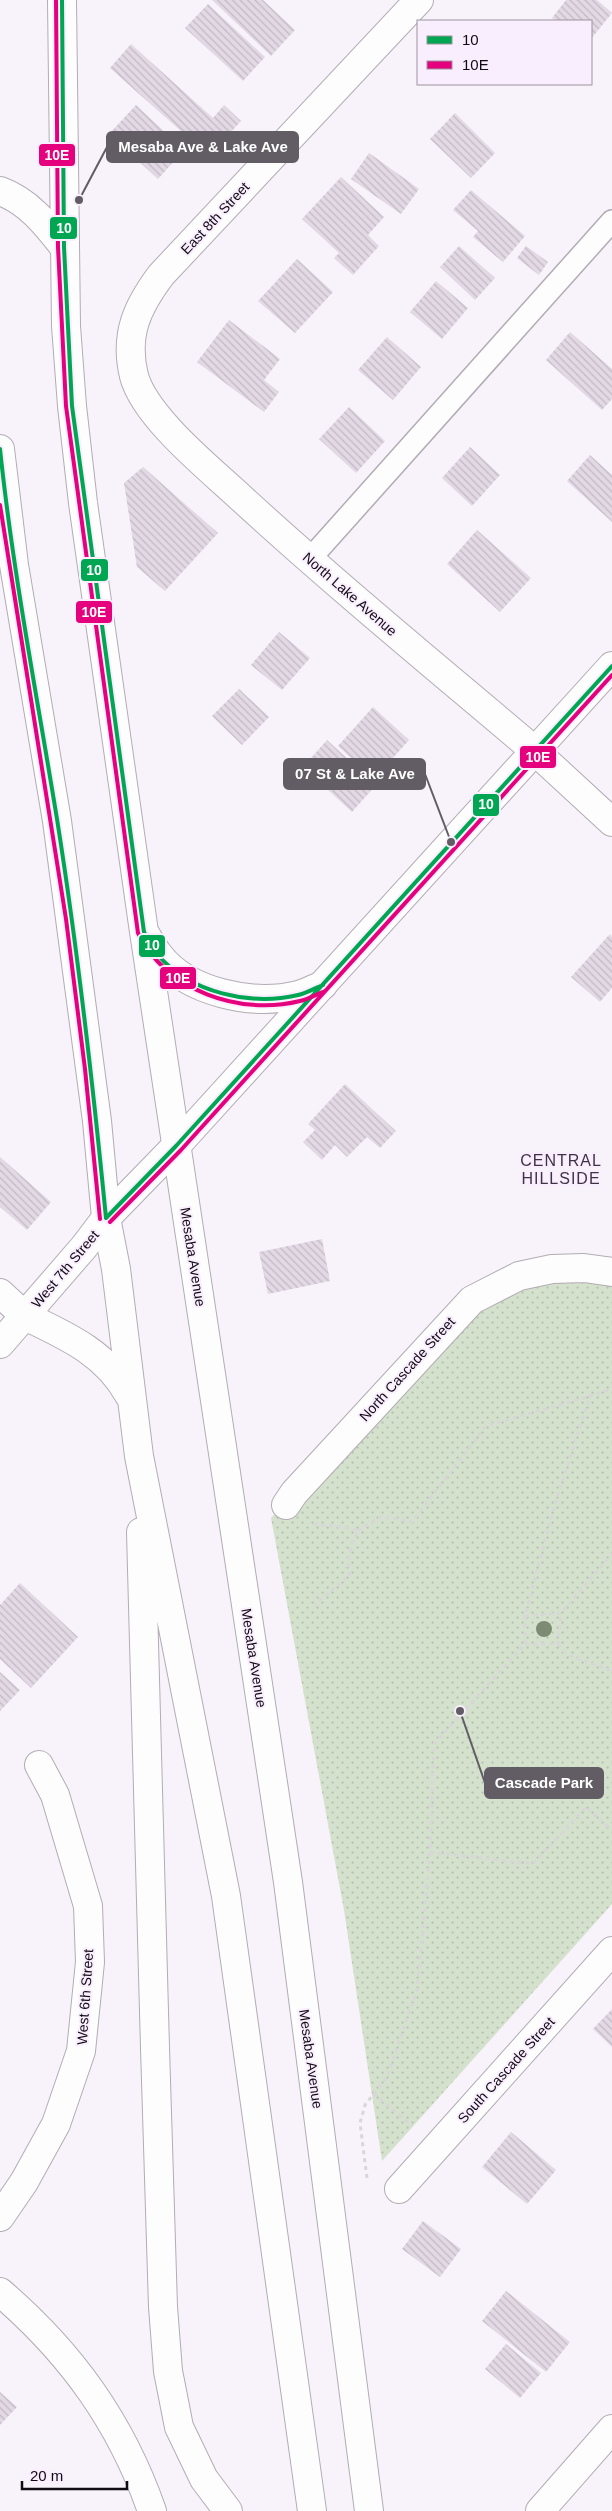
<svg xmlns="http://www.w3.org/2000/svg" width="612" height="2511" viewBox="0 0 612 2511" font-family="Helvetica,sans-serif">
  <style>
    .park { fill: url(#park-dots) }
    .building { fill: url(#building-back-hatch) }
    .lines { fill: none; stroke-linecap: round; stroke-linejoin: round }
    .lane-casing { stroke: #b2acb4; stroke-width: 24 }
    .street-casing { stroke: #b2acb4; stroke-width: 30 }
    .secondary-casing { stroke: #b2acb4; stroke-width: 30 }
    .highway-casing { stroke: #b2acb4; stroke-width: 30 }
    .path { stroke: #d8d6d8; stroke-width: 3; stroke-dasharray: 4 4; stroke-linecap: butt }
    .lane { stroke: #fefdfe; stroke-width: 21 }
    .street { stroke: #fefdfe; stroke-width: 28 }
    .secondary { stroke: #fefdfe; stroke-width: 28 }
    .highway { stroke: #fefdfe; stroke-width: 28 }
    .bus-1-casing { stroke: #f9eefd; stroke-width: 8 }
    .bus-2-casing { stroke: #f9eefd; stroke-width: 8 }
    .bus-1 { stroke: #00a651; stroke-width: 4 }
    .bus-2 { stroke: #e5007d; stroke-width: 4 }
    .tree { fill: #7e8b74 }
    .labels { text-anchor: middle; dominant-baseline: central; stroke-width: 4; stroke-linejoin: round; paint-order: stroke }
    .street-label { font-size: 14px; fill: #110b13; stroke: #f9eefd }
    .quarter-label { font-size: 16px; letter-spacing: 1px; fill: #403345; stroke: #f9eefd }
    .leader { fill: none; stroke: #625c64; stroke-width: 2 }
    .callout-dot { fill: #625c64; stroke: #f9eefd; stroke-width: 2 }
    .callout { fill: #625c64; stroke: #625c64; stroke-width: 2 }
    .callout-label { font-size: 15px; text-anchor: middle; font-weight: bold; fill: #fff }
    .line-badge { stroke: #f9eefd; stroke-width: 2 }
    .badge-label { font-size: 14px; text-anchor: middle; font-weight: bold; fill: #fff }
  </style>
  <defs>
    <pattern id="park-dots" width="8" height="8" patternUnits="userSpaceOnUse" patternTransform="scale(1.25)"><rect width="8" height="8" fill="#d4e2cd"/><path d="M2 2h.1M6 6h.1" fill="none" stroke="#b5c1af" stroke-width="1.8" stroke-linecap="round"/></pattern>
    <pattern id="building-back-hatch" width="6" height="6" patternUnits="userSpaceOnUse" patternTransform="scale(1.25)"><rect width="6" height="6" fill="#e2d9e5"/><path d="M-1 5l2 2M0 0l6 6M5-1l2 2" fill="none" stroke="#c1b9c4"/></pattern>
  </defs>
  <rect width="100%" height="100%" fill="#f8f2fa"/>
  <path class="park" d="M612 1277V1904L382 2161 344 1910 271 1518 469 1310 521 1280Z"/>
  <path class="building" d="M212 0H263L295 30 271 56Z
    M566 0H597L612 13 591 39V21H556L552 18Z
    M208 4 265 57 243 81 185 28Z
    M131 44 213 118 224 105 241 121 209 156 110 68Z
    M136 105 184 150 158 179 109 134Z
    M455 113 495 153 471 178 430 139Z
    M369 153 419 189 401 214 351 179Z
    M341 177 384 217 368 235 379 246 353 275 334 258 339 253 302 219Z
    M471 190 525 236 503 262 473 237 478 231 453 210Z
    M459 246 495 278 475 300 440 267Z
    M526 246 548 262 539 275 517 258Z
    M297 259 333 292 295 333 258 301Z
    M436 281 468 308 442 339 410 312Z
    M229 320 280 359 264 380 279 392 264 412 197 362Z
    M570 332 612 369V399L602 410 546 360Z
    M387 337 421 367 393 400 358 370Z
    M349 407 385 441 356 473 319 439Z
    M470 447 500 475 472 506 442 478Z
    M590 455 612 475V522L567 481Z
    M143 467 218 533 165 591 137 567 124 483Z
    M477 530 531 578 500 612 447 564Z
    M279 632 310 658 282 690 251 665Z
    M239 689 269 717 242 745 212 716Z
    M373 707 409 740 374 779 338 746Z
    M327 740 376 785 352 812 303 767Z
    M610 934 612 937V988L600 1002 571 977Z
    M345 1084 396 1131 380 1148 367 1137 347 1157 335 1145 322 1160 303 1142 315 1130 308 1124Z
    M0 1157 51 1202 27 1230 0 1207Z
    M322 1239 330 1281 268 1294 259 1252Z
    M20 1583 78 1637 31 1688 0 1659V1605Z
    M0 1672 20 1690 0 1711Z
    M612 2009V2047L593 2029Z
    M511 2132 556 2170 527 2204 482 2167Z
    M423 2221 461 2249 440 2277 402 2249Z
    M506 2291 570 2342 546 2372 482 2321Z
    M506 2344 541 2373 520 2398 485 2369Z
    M0 2392 17 2407 0 2425Z"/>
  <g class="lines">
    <defs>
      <path id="lane" d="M309 560 612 221"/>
      <path id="street" d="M419 0 161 275C137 307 124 335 134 376 145 417 210 469 240 497 336 585 436 667 535 751
        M0 1293 25 1316
        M286 1505 294 1493 472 1300 519 1276 552 1269 584 1268 612 1272
        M399 2189 612 1951
        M0 2217 24 2182 56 2124 81 2051 90 1962 88 1906 55 1795 39 1765
        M0 2292C71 2353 121 2422 152 2511
        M540 2511 612 2429"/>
      <path id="secondary" d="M535 751 612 822
        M0 1344 84 1247 106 1218 176 1146 612 666"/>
      <path id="highway" d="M62 0 66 326 72 406 83 503 144 932 288 1882 369 2511
        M0 191C28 201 46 224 64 247
        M0 449 14 565 57 821 97 1121 106 1218 116 1269 139 1456 226 1896 312 2511
        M146 935C150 942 154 949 159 955 188 993 253 1006 298 995 306 993 315 988 323 985
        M25 1316C67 1336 106 1353 129 1395
        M141 1532 155 2048 163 2307 168 2371 179 2427 204 2479 228 2511"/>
    </defs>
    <use href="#lane" class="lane-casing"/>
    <use href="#street" class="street-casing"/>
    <use href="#secondary" class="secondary-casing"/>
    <use href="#highway" class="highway-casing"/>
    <path class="path" d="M313 1524 344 1527 358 1531C350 1547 346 1558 350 1575L314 1605
      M358 1531 382 1516 412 1522 486 1426 590 1396
      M525 1616 561 1613 612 1554
      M525 1644H558L561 1613
      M558 1644 566 1654 612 1671
      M430 1852 533 1864 586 1807 612 1830
      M374 2094 412 2126
      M367 2178 360 2123 365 2105 387 2077 417 1990 430 1852 434 1744 525 1644V1616L553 1510 590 1396 612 1389"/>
    <use href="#lane" class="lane"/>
    <use href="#street" class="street"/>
    <use href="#secondary" class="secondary"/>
    <use href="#highway" class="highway"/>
    <defs>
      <path id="bus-1" d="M62 0 64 247 72 406 144 932C149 940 153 948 158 955 190 993 251 1006 298 995 307 993 315 988 323 985
        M0 449C13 573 37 696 57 819 78 951 93 1085 106 1218
        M106 1218 176 1146 612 666"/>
      <path id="bus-2" d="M56 0 58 247 66 406 138 933C167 991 239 1016 300 1001 309 999 317 994 325 991
        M0 505 66 919 85 1069 100 1219
        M110 1222 181 1150 612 675"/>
    </defs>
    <use href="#bus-1" class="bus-1-casing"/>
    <use href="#bus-2" class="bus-2-casing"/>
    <use href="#bus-1" class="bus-1"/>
    <use href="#bus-2" class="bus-2"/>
  </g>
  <circle class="tree" cx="544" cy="1629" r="8"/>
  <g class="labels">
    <g class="street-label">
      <text transform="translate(215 218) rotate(-47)">East 8th Street</text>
      <text transform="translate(350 594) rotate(41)">North Lake Avenue</text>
      <text transform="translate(193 1257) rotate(81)">Mesaba Avenue</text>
      <text transform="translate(65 1269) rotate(-50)">West 7th Street</text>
      <text transform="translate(407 1369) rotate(-48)">North Cascade Street</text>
      <text transform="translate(254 1658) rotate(81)">Mesaba Avenue</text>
      <text transform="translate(85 1997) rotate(-86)">West 6th Street</text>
      <text transform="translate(311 2059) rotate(82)">Mesaba Avenue</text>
      <text transform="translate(506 2070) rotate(-48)">South Cascade Street</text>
    </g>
    <g class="quarter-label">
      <text x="561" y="1160">CENTRAL<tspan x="561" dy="18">HILLSIDE</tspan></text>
    </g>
  </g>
  <path class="leader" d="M79 200L107 147M451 842L425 774M460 1711L485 1783"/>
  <g class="callout-dot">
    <circle cx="79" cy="200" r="5"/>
    <circle cx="451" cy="842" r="5"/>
    <circle cx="460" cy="1711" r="5"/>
  </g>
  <g class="callout">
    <rect x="107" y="132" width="191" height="30" rx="5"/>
    <rect x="284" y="759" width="141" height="30" rx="5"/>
    <rect x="485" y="1768" width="118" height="30" rx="5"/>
  </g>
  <g class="callout-label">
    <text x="203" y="152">Mesaba Ave &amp; Lake Ave</text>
    <text x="355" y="779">07 St &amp; Lake Ave</text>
    <text x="544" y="1788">Cascade Park</text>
  </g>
  <g class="line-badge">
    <rect x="38" y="143" width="38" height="24" rx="5" fill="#e5007d"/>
    <rect x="49" y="216" width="29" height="24" rx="5" fill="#00a651"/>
    <rect x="80" y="558" width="29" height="24" rx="5" fill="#00a651"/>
    <rect x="75" y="600" width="38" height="24" rx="5" fill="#e5007d"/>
    <rect x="519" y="745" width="38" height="24" rx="5" fill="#e5007d"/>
    <rect x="472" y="793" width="28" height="24" rx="5" fill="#00a651"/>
    <rect x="138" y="934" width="28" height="24" rx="5" fill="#00a651"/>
    <rect x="159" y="966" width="38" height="24" rx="5" fill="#e5007d"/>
  </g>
  <g class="badge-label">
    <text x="57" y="160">10E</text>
    <text x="64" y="233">10</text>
    <text x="94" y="575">10</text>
    <text x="94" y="617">10E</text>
    <text x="538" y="762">10E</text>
    <text x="486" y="809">10</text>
    <text x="152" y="950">10</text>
    <text x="178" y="983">10E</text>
  </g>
  <rect x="417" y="20" width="175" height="65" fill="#f9eefd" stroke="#9c939f"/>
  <rect x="427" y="36" width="25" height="8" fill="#00a651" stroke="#9c939f"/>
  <text x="462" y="45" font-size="15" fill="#110b13">10</text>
  <rect x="427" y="61" width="25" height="8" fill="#e5007d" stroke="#9c939f"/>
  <text x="462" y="70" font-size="15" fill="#110b13">10E</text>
  <path d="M22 2481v8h105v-8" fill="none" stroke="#110b13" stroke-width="2.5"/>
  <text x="30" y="2481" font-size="15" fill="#110b13" stroke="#f9eefd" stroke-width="4" paint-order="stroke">20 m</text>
</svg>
